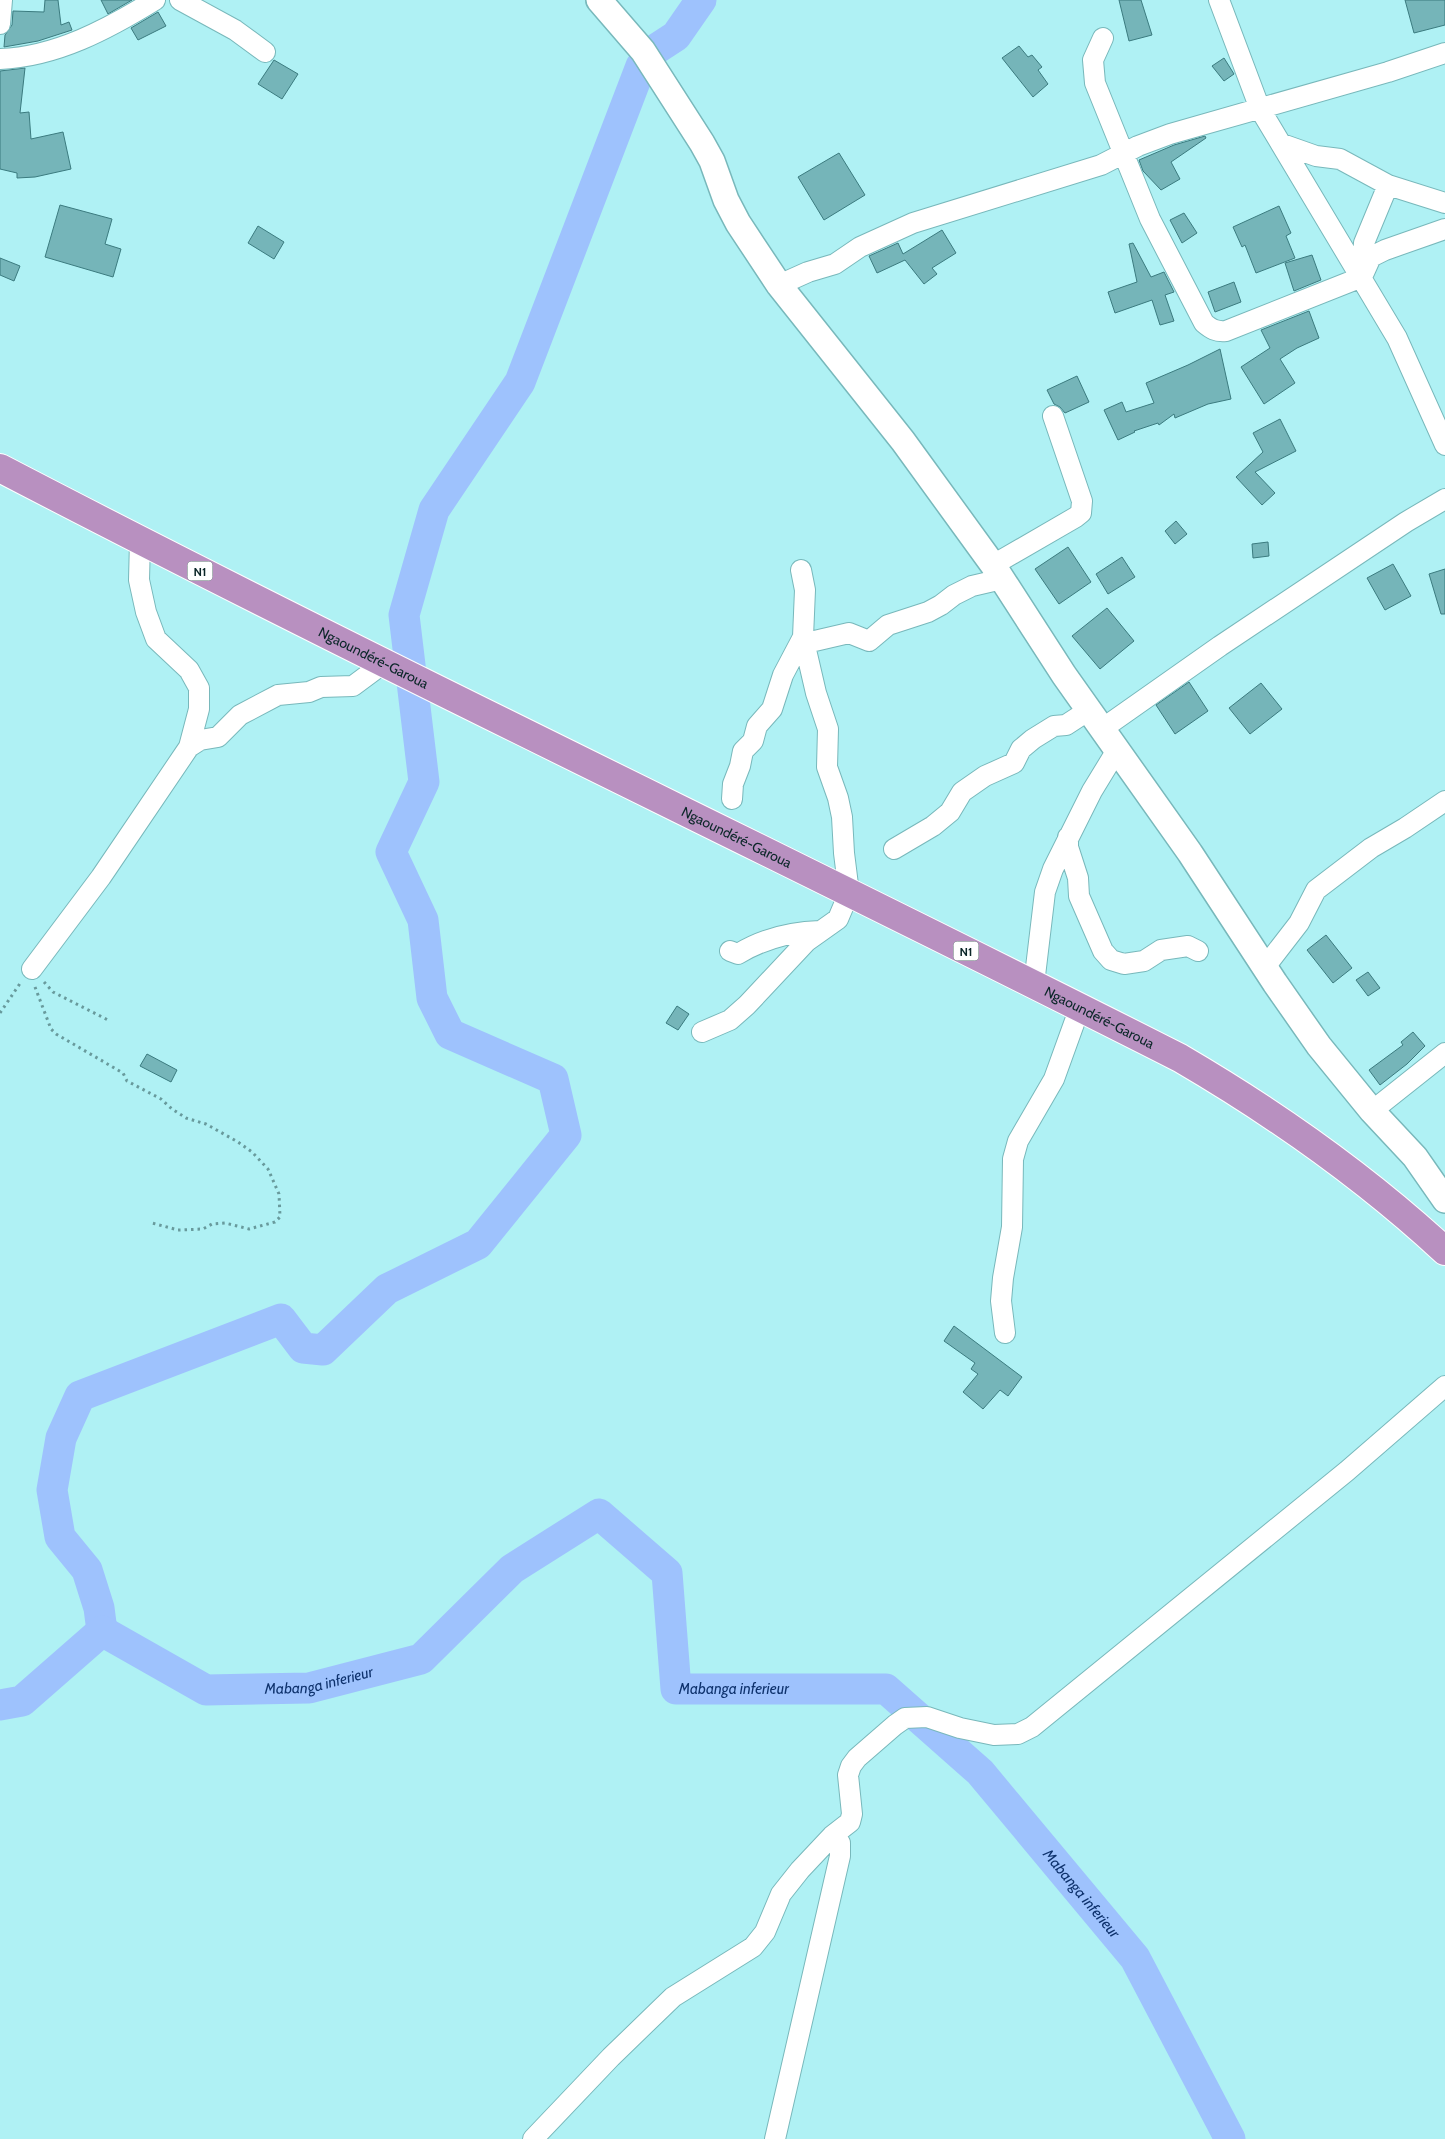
<svg xmlns="http://www.w3.org/2000/svg" width="1445" height="2139" viewBox="0 0 1445 2139" font-family="Cabin,sans-serif">
  <style>
    .lines { fill: none; stroke-linecap: round; stroke-linejoin: round }
    .river { stroke: #9ec2fd; stroke-width: 31 }
    .building { fill: #75b5b9; stroke: #3b7b7f }
    .minor-casing { stroke: #78b8bb; stroke-width: 22 }
    .tertiary-casing { stroke: #78b8bb; stroke-width: 28 }
    .trunk-casing { stroke: #fff; stroke-width: 30 }
    .path { stroke: #689a9c; stroke-width: 3; stroke-dasharray: 2.5 4; stroke-linecap: butt }
    .minor { stroke: #fff; stroke-width: 20 }
    .tertiary { stroke: #fff; stroke-width: 25 }
    .trunk { stroke: #b890c0; stroke-width: 28 }
    .labels { text-anchor: middle; dominant-baseline: central; stroke-width: 5; stroke-linejoin: round; paint-order: stroke }
    .shield { fill: #fff; stroke: #546768; stroke-width: 1 }
    .shield-label { font-size: 12px; font-weight: bold; fill: #0b2628 }
    .street-label { font-size: 14px; fill: #0b2628; stroke: #fff }
    .water-label { font-size: 15px; font-style: italic; fill: #0e326d; stroke: #fff }
  </style>
  <rect width="100%" height="100%" fill="#aff1f4"/>
  <g class="lines">
    <g class="river">
      <path d="M102 1631 99 1608 87 1570 60 1537 52 1490 61 1438 80 1396 281 1319 303 1348 323 1350 387 1289 478 1244 566 1135 553 1079 450 1034 432 998 423 920 391 852 424 782 404 615 434 510 520 382 641 66 656 49 676 36 701 0"/>
      <path id="s1" d="M0 1705 22 1701 102 1631 206 1690 309 1688 421 1659 512 1569 599 1514 667 1573 676 1689H886L980 1772 1135 1958 1230 2139"/>
    </g>
  </g>
  <path class="building" d="M45 0H58L61 25 69 22 72 30 38 41 4 47 5 35 12 25 13 11 44 12Z
    M101 0H132L108 14Z
    M1119 0H1141L1152 35 1129 41Z
    M1405 0H1445V25L1414 33Z
    M158 12 166 26 138 40 131 28Z
    M1019 46 1028 57 1032 55 1042 67 1038 70 1048 84 1033 97 1002 58Z
    M1224 58 1234 74 1224 81 1212 66Z
    M274 60 298 74 282 99 258 84Z
    M25 68 20 113 29 112 31 139 63 132 71 169 35 177 17 178V173L0 169V71Z
    M1205 136 1206 138 1171 162 1180 179 1161 190 1143 171 1139 160 1174 145Z
    M839 153 865 195 824 220 798 177Z
    M60 205 112 219 105 244 121 249 113 277 45 257Z
    M1279 206 1291 233 1286 236 1295 258 1256 273 1245 245 1242 247 1233 227Z
    M1184 213 1197 233 1182 243 1170 220Z
    M258 226 284 242 274 259 248 243Z
    M942 230 956 253 932 268 937 274 924 284 905 260 877 273 869 256 898 243 903 254Z
    M1133 243 1151 277 1164 272 1174 292 1165 295 1174 321 1160 325 1152 300 1115 313 1108 292 1137 282 1129 244Z
    M1312 255 1321 280 1294 291 1285 263Z
    M0 258 20 266 14 281 0 275Z
    M1234 282 1241 302 1215 312 1208 292Z
    M1309 311 1319 338 1297 348 1280 359 1295 383 1264 404 1241 367 1270 348 1261 330Z
    M1220 349 1231 399 1208 404 1175 418 1174 414 1159 425 1158 423 1134 431 1135 432 1118 440 1104 410 1122 402 1126 412 1154 403 1146 383 1188 365Z
    M1077 376 1089 402 1065 413 1060 407 1054 404 1047 390Z
    M1280 419 1296 451 1255 472 1275 493 1262 505 1236 477 1263 452 1253 433Z
    M1176 521 1187 534 1175 544 1165 531Z
    M1268 542 1269 556 1253 558 1252 544Z
    M1068 547 1091 582 1059 604 1035 569Z
    M1122 557 1135 577 1108 594 1096 574Z
    M1393 564 1411 596 1385 610 1367 578Z
    M1445 569V614H1441L1429 574Z
    M1107 608 1134 641 1100 669 1072 636Z
    M1189 682 1208 711 1175 734 1156 705Z
    M1261 683 1282 709 1250 734 1229 708Z
    M1326 935 1352 968 1333 983 1307 950Z
    M1368 972 1380 988 1368 996 1356 980Z
    M677 1006 689 1014 678 1030 666 1023Z
    M1413 1032 1425 1046 1407 1064 1380 1085 1369 1070 1403 1045 1401 1042Z
    M147 1054 177 1070 171 1082 140 1066Z
    M954 1326 1022 1377 1008 1396 1000 1390 983 1409 963 1392 978 1374 971 1369 975 1363 944 1341Z"/>
  <g class="lines">
    <defs>
      <path id="minor" d="M180 0 235 30 265 52
        M1219 0 1260 109 1397 338 1445 445
        M0 24 2 0
        M1103 38 1093 60 1095 83 1150 219 1204 323C1211 329 1216 332 1226 331L1362 277 1371 257 1385 250 1445 229
        M0 59C56 57 108 29 155 0
        M1282 144 1316 156 1340 159 1388 185 1445 203
        M1362 272 1364 243 1388 185
        M779 285 808 272 835 264 860 247 913 223 1101 165 1138 146 1170 134 1388 72 1445 53
        M993 565 1076 517 1081 513 1082 501 1053 416
        M806 643 849 633 869 641 888 625 928 612 941 605 954 595 972 586 1002 579
        M1102 729 1220 646 1406 522 1445 499
        M189 747 200 740 218 737 240 715 278 695 309 692 321 687 353 686 384 663
        M732 799 733 784 740 766 743 751 753 741 757 726 772 709 783 675 803 637
        M1068 837V847L1078 878 1079 896 1103 951 1111 960 1124 964 1144 961 1161 950 1188 946 1198 951
        M894 849 933 826 950 812 962 792 985 776 1014 763 1021 749 1033 739 1054 726 1066 725 1089 710
        M730 951 738 954C764 938 790 932 820 931
        M1265 967 1299 923 1316 890 1371 848 1405 828 1445 801
        M32 969 101 877 189 747 199 709V688L189 670 156 639 146 612 139 580 140 541
        M1034 984 1045 892 1053 869 1092 791 1117 750
        M702 1032 730 1020 747 1005 807 941 838 919 849 893 844 853 842 817 838 798 827 767 828 729 816 693 803 637 805 590 801 570
        M1372 1111 1445 1053
        M1005 1333 1001 1301 1003 1278 1012 1227 1013 1159 1018 1141 1054 1079 1080 1007
        M533 2139 611 2057 673 1997 753 1947 765 1932 781 1894 800 1870 832 1836 850 1822 852 1814 848 1775 851 1766 857 1758 895 1725 905 1718 927 1717 960 1728 994 1735 1018 1734 1032 1727 1347 1471 1445 1386
        M775 2139 840 1856V1843L832 1836"/>
      <path id="tertiary" d="M599 0 643 51 702 143 712 161 726 200 738 223 779 285 903 441 993 565 1064 675 1190 853 1275 983 1319 1046 1372 1111 1415 1157 1445 1200"/>
      <g id="trunk">
        <path id="s2" d="M0 468C390 671 788 859 1180 1058 1274 1113 1365 1177 1445 1251"/>
      </g>
    </defs>
    <use href="#minor" class="minor-casing"/>
    <use href="#tertiary" class="tertiary-casing"/>
    <use href="#trunk" class="trunk-casing"/>
    <path class="path" d="M44 982 53 992 108 1020
      M35 987 51 1029 56 1034 123 1073 127 1081 161 1099 172 1109 186 1118 206 1124 238 1142 252 1152 268 1169 279 1194 280 1217 275 1222 249 1229 225 1223 212 1224 203 1229 178 1230 152 1223
      M0 1013 21 982"/>
    <use href="#minor" class="minor"/>
    <use href="#tertiary" class="tertiary"/>
    <use href="#trunk" class="trunk"/>
  </g>
  <g class="labels">
    <g class="shield">
      <rect x="187.5" y="561.5" width="25" height="19" rx="4"/>
      <rect x="953.5" y="941.5" width="25" height="19" rx="4"/>
    </g>
    <g class="shield-label">
      <text x="200" y="571">N1</text>
      <text x="966" y="951">N1</text>
    </g>
    <g class="street-label">
      <text stroke="none"><textPath href="#s2" startOffset="419">Ngaoundéré-Garoua</textPath></text>
      <text stroke="none"><textPath href="#s2" startOffset="824">Ngaoundéré-Garoua</textPath></text>
      <text stroke="none"><textPath href="#s2" startOffset="1229">Ngaoundéré-Garoua</textPath></text>
    </g>
    <g class="water-label">
      <text stroke="none"><textPath href="#s1" startOffset="362">Mabanga inferieur</textPath></text>
      <text stroke="none"><textPath href="#s1" startOffset="962">Mabanga inferieur</textPath></text>
      <text stroke="none"><textPath href="#s1" startOffset="1398">Mabanga inferieur</textPath></text>
    </g>
  </g>
</svg>
